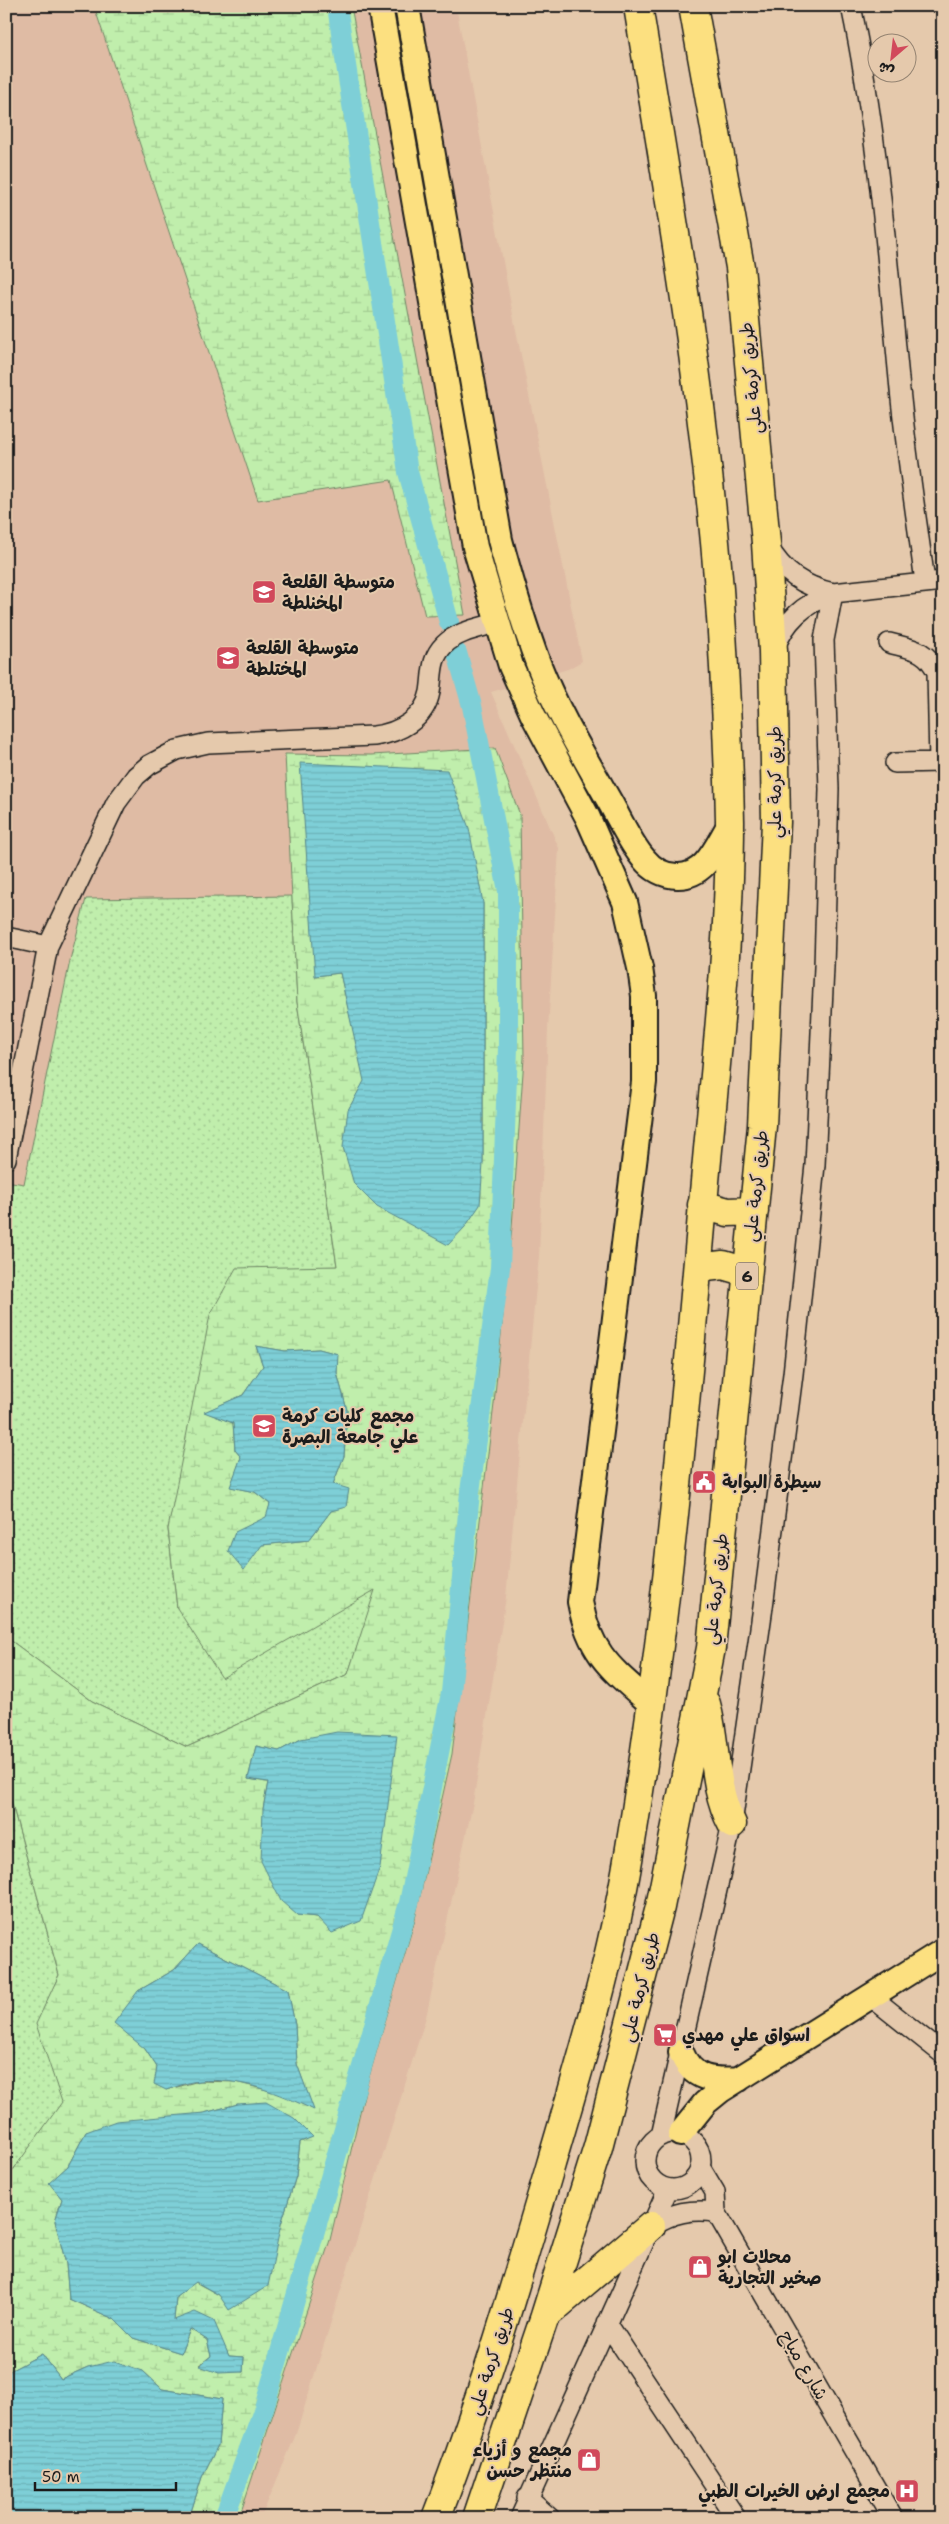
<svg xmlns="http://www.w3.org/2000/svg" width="949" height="2524" viewBox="0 0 949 2524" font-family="'Shantell Sans','Playpen Sans Arabic',sans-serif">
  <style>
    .built { fill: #dfbba4 }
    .grass { fill: url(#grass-dots); stroke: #6e8564 }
    .wetland { fill: url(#wetland-marsh); stroke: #6e8564; fill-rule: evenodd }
    .water { fill: url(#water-rules); stroke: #57878c }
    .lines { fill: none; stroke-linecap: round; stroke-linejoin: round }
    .canal { stroke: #7ecfd7; stroke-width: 20 }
    .minor-casing { stroke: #1c1c1c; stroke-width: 22 }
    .major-casing { stroke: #1c1c1c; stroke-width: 28 }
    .highway-casing { stroke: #1c1c1c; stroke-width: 31 }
    .minor { stroke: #e5c9ac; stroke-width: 19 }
    .major { stroke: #fce080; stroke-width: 24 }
    .highway { stroke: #fce080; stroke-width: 28 }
    .labels { text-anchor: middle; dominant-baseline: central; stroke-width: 4; stroke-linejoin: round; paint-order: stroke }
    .shield { fill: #e5c9ac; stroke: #585047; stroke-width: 1 }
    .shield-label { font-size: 16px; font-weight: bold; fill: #1c1c1c }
    .street-label { font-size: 18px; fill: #1c1c1c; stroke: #e5c9ac }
    .poi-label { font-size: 18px; font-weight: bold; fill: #1c1c1c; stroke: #e5c9ac; text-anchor: start }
  </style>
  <defs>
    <pattern id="grass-dots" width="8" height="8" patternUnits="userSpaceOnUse" patternTransform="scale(1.25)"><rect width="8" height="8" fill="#c0eeac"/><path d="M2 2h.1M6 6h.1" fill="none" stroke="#a4cc93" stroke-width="1.8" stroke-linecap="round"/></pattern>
    <pattern id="wetland-marsh" width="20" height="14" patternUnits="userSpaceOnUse" patternTransform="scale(1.25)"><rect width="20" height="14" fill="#c0eeac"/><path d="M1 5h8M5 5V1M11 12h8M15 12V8" fill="none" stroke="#a4cc93"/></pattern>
    <pattern id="water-rules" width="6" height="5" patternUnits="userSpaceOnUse" patternTransform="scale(1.25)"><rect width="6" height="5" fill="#7ecfd7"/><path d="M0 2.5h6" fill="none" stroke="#6cb1b8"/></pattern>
  </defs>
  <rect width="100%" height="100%" fill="#e5c9ac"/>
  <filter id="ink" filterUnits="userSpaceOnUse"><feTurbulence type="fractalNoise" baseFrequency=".02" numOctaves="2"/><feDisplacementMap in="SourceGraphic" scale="10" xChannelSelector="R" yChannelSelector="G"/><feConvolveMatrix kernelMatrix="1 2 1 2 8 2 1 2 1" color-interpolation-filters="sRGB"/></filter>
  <g filter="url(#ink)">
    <path class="built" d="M6 6H456L511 305 582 661 568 669 491 692 559 848 548 1030 539 1256 506 1597 473 1803 426 2017 296 2434 261 2518H6Z"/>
    <path class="grass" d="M292 896 297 1002 337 1266 189 1431 168 1529 177 1608 376 1590 348 1674 187 1747 92 1701 6 1637V1181L24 1184 71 956 86 899Z
      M6 1782 59 1975 37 2024 63 2102 6 2180Z"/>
    <path class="wetland" d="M94 6H351L465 615 425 616 391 480 258 500Z
      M495 748 520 815 524 1058 512 1227 494 1404 452 1754 415 1919 365 2091 330 2240 239 2518H189L202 2477 218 2445 222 2399 162 2389 143 2371 88 2367 61 2379 42 2354 6 2373V2180L62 2102 36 2024 59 1975 6 1782V1637L92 1701 187 1747 348 1674 375 1590 222 1678 177 1608 168 1529 210 1315 236 1268 337 1266 297 1002 285 754 371 755ZM483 903V1164L348 1110 365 1081 340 973 315 976ZM256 1346 285 1351 319 1349 337 1354V1373L347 1410 344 1456 333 1484 331 1511 309 1540 262 1545 270 1504 255 1492 231 1487 241 1457 235 1450 233 1423 205 1412 243 1395 263 1366ZM301 1739 317 1917 297 1915 263 1809 268 1782 248 1779 256 1746 279 1751ZM198 1944 288 1990 295 2025 297 2064 313 2109 279 2093 235 2082 199 2081 166 2090 157 2067 145 2049 138 1991 174 1970ZM238 2104 312 2137 300 2142 296 2176 281 2224 219 2295 195 2282 176 2297 174 2320 223 2344 229 2356 244 2357 243 2372 199 2365 211 2356 207 2340 190 2329 181 2353 133 2338 114 2319 69 2299 66 2264 55 2221 62 2199 50 2183 68 2166 86 2132 204 2113Z"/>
    <path class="water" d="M300 763 447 770 469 828 483 903V1164L480 1205 465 1227 448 1245 377 1207 354 1184 343 1147 348 1110 364 1081 340 973 315 976Z
      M256 1346 285 1351 319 1349 338 1354 337 1373 347 1410 344 1456 333 1484 349 1489 346 1507 331 1511 309 1540 262 1545 244 1570 228 1551 235 1532 266 1517 270 1504 255 1492 230 1487 241 1457 235 1450 233 1423 204 1412 243 1395 263 1366Z
      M337 1732 397 1735 380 1867 361 1921 332 1933 317 1917 297 1915 281 1901 261 1861 263 1809 268 1782 248 1779 256 1746 279 1751 301 1739Z
      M198 1944 288 1990 295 2025 297 2064 314 2110C278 2093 240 2077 199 2081 188 2082 176 2087 166 2090L154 2084 157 2067 145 2049 114 2023 138 1991 174 1970Z
      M266 2102 294 2118 313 2137 300 2142 296 2176 281 2224 268 2286 229 2310 219 2295 196 2282 176 2297 174 2320 195 2312 214 2321 229 2356 244 2357 243 2372 219 2373 199 2366 211 2356 207 2340 190 2329 181 2353 133 2338 114 2319 69 2299 66 2264 55 2221 62 2199 49 2183 68 2166 86 2132 116 2121 204 2113 238 2104Z
      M42 2354 61 2379 88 2367 114 2361 143 2371 162 2389 222 2399 218 2445 202 2477 189 2518H6V2373Z"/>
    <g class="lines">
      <path class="canal" d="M337 6 408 472 449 622
        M224 2518 264 2408 409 1903 451 1693 470 1492 500 1268 508 1048V891L472 706 457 653"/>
      <defs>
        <path id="minor" d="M851 6C877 129 887 254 899 379 905 446 916 514 925 582
          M768 546C783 573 803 586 833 593
          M889 643C912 649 926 649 937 672L939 762
          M774 650C785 620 804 604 833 593L943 581
          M895 763 943 762
          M6 937 48 946 6 1159
          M48 946 116 803 136 776 149 765 177 750 208 743 374 736C399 733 425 719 430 692 433 675 430 659 444 645 456 632 479 628 496 623
          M869 1995 943 2054
          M645 2161a28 28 0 1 1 56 0a28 28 0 1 1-56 0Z
          M661 2136 732 1824 763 1607 793 1374 815 1165 824 967 829 789 824 640 833 593
          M700 2167 715 2192 716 2212 893 2518
          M651 2226C673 2212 691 2209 716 2212
          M607 2323 736 2518
          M527 2498 550 2518
          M520 2518 668 2189"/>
        <path id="major" d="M380 6 475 547 511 666 533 715 588 818 625 902 640 968 644 996V1082L580 1602C590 1655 613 1670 651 1704
          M407 6 500 540C511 581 523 623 538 663 557 712 585 758 611 804 621 822 631 844 644 859 652 869 664 876 677 876 706 877 717 845 730 824
          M681 2052C692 2080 712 2081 739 2079
          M680 2134 705 2103 721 2090 943 1951"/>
        <path id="highway" d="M702 1205 728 1212 754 1211
          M698 1268 723 1265 747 1272
          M706 1704C717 1744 712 1786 732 1824
          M545 2316 651 2226
          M436 2518C481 2402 516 2283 551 2164 581 2062 612 1959 629 1854 665 1639 684 1421 703 1204 714 1077 730 949 730 821 729 770 727 718 724 667 713 445 674 225 638 6
          M477 2518 545 2316 598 2147 660 1907 711 1648 762 1126 776 822 773 651 766 543 740 267 693 6"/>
      </defs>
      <use href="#minor" class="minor-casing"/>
      <use href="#major" class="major-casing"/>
      <use href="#highway" class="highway-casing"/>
      <use href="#minor" class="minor"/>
      <use href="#major" class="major"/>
      <use href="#highway" class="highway"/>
    </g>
  </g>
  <defs>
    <symbol id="school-square" viewBox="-11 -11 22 22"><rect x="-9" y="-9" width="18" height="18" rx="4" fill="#d1495b" stroke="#e5c9ac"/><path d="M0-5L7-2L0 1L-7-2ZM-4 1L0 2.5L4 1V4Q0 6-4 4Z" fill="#fff"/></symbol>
    <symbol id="university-square" viewBox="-11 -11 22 22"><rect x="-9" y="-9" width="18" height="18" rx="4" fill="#d1495b" stroke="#e5c9ac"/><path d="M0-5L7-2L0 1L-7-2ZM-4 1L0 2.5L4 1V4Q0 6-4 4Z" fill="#fff"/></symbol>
    <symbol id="civic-square" viewBox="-11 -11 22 22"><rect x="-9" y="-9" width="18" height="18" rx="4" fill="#d1495b" stroke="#e5c9ac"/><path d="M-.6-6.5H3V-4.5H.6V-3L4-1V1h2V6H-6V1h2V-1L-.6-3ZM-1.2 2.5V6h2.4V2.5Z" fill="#fff"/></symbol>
    <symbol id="supermarket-square" viewBox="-11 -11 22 22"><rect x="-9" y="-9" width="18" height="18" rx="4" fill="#d1495b" stroke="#e5c9ac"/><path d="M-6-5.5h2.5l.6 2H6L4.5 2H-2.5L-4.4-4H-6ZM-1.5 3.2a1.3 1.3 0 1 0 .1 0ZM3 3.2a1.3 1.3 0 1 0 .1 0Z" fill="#fff"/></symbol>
    <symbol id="shop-square" viewBox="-11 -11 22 22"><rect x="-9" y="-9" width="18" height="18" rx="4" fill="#d1495b" stroke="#e5c9ac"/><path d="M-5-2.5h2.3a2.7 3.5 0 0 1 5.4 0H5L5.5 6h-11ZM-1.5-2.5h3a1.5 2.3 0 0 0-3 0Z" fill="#fff"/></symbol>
    <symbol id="hospital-square" viewBox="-11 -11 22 22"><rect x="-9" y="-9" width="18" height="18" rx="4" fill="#d1495b" stroke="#e5c9ac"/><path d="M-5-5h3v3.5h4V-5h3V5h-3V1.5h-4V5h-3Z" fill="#fff"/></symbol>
  </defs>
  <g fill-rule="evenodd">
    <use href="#school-square" x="250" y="578" width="28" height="28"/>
    <use href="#school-square" x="214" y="644" width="28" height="28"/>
    <use href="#university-square" x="250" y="1412" width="28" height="28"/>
    <use href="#civic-square" x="690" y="1468" width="28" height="28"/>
    <use href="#supermarket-square" x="651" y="2021" width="28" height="28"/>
    <use href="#shop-square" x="686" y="2253" width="28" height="28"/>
    <use href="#shop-square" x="575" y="2446" width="28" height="28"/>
    <use href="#hospital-square" x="893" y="2477" width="28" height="28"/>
  </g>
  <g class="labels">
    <rect class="shield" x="736" y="1262.5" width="22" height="27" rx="4"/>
    <g class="shield-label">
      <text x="747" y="1276">6</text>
    </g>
    <g class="street-label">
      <text transform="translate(751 378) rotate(-95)">طريق كرمة علي</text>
      <text transform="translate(775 782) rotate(-90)">طريق كرمة علي</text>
      <text transform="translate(756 1186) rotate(-84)">طريق كرمة علي</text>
      <text transform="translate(716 1589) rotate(-84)">طريق كرمة علي</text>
      <text transform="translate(640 1987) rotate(-76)">طريق كرمة علي</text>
      <text transform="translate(491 2361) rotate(-72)">طريق كرمة علي</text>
      <text transform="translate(804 2365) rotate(60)">شارع مياح</text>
    </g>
    <g class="poi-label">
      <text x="282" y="582">متوسطة القلعة<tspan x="282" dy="21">المخنلطة</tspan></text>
      <text x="246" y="648">متوسطة القلعة<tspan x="246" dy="21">المختلطة</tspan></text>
      <text x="282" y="1416">مجمع كليات كرمة<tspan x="282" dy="21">علي جامعة البصرة</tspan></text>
      <text x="722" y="1482">سيطرة البوابة</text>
      <text x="682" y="2035">اسواق علي مهدي</text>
      <text x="718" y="2257">محلات ابو<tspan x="718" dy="21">صخير التجارية</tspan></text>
      <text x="572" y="2450" text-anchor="end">مجمع و أزياء<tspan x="572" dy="21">منتظر حسن</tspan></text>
      <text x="890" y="2491" text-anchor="end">مجمع ارض الخيرات الطبي</text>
    </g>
  </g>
  <rect width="949" height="2524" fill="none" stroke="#e5c9ac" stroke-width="25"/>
  <rect x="12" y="12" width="924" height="2499" fill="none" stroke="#1c1c1c" stroke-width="2" filter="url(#ink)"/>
  <g transform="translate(892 58) rotate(208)"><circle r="24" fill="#e5c9ac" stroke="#958472"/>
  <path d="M0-4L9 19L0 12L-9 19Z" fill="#d1495b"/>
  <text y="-8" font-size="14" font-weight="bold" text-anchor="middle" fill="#1c1c1c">ش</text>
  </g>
  <path d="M35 2482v8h141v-8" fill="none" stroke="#1c1c1c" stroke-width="2.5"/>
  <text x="42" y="2482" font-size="15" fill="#1c1c1c" stroke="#e5c9ac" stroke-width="4" paint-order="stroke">50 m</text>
</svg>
